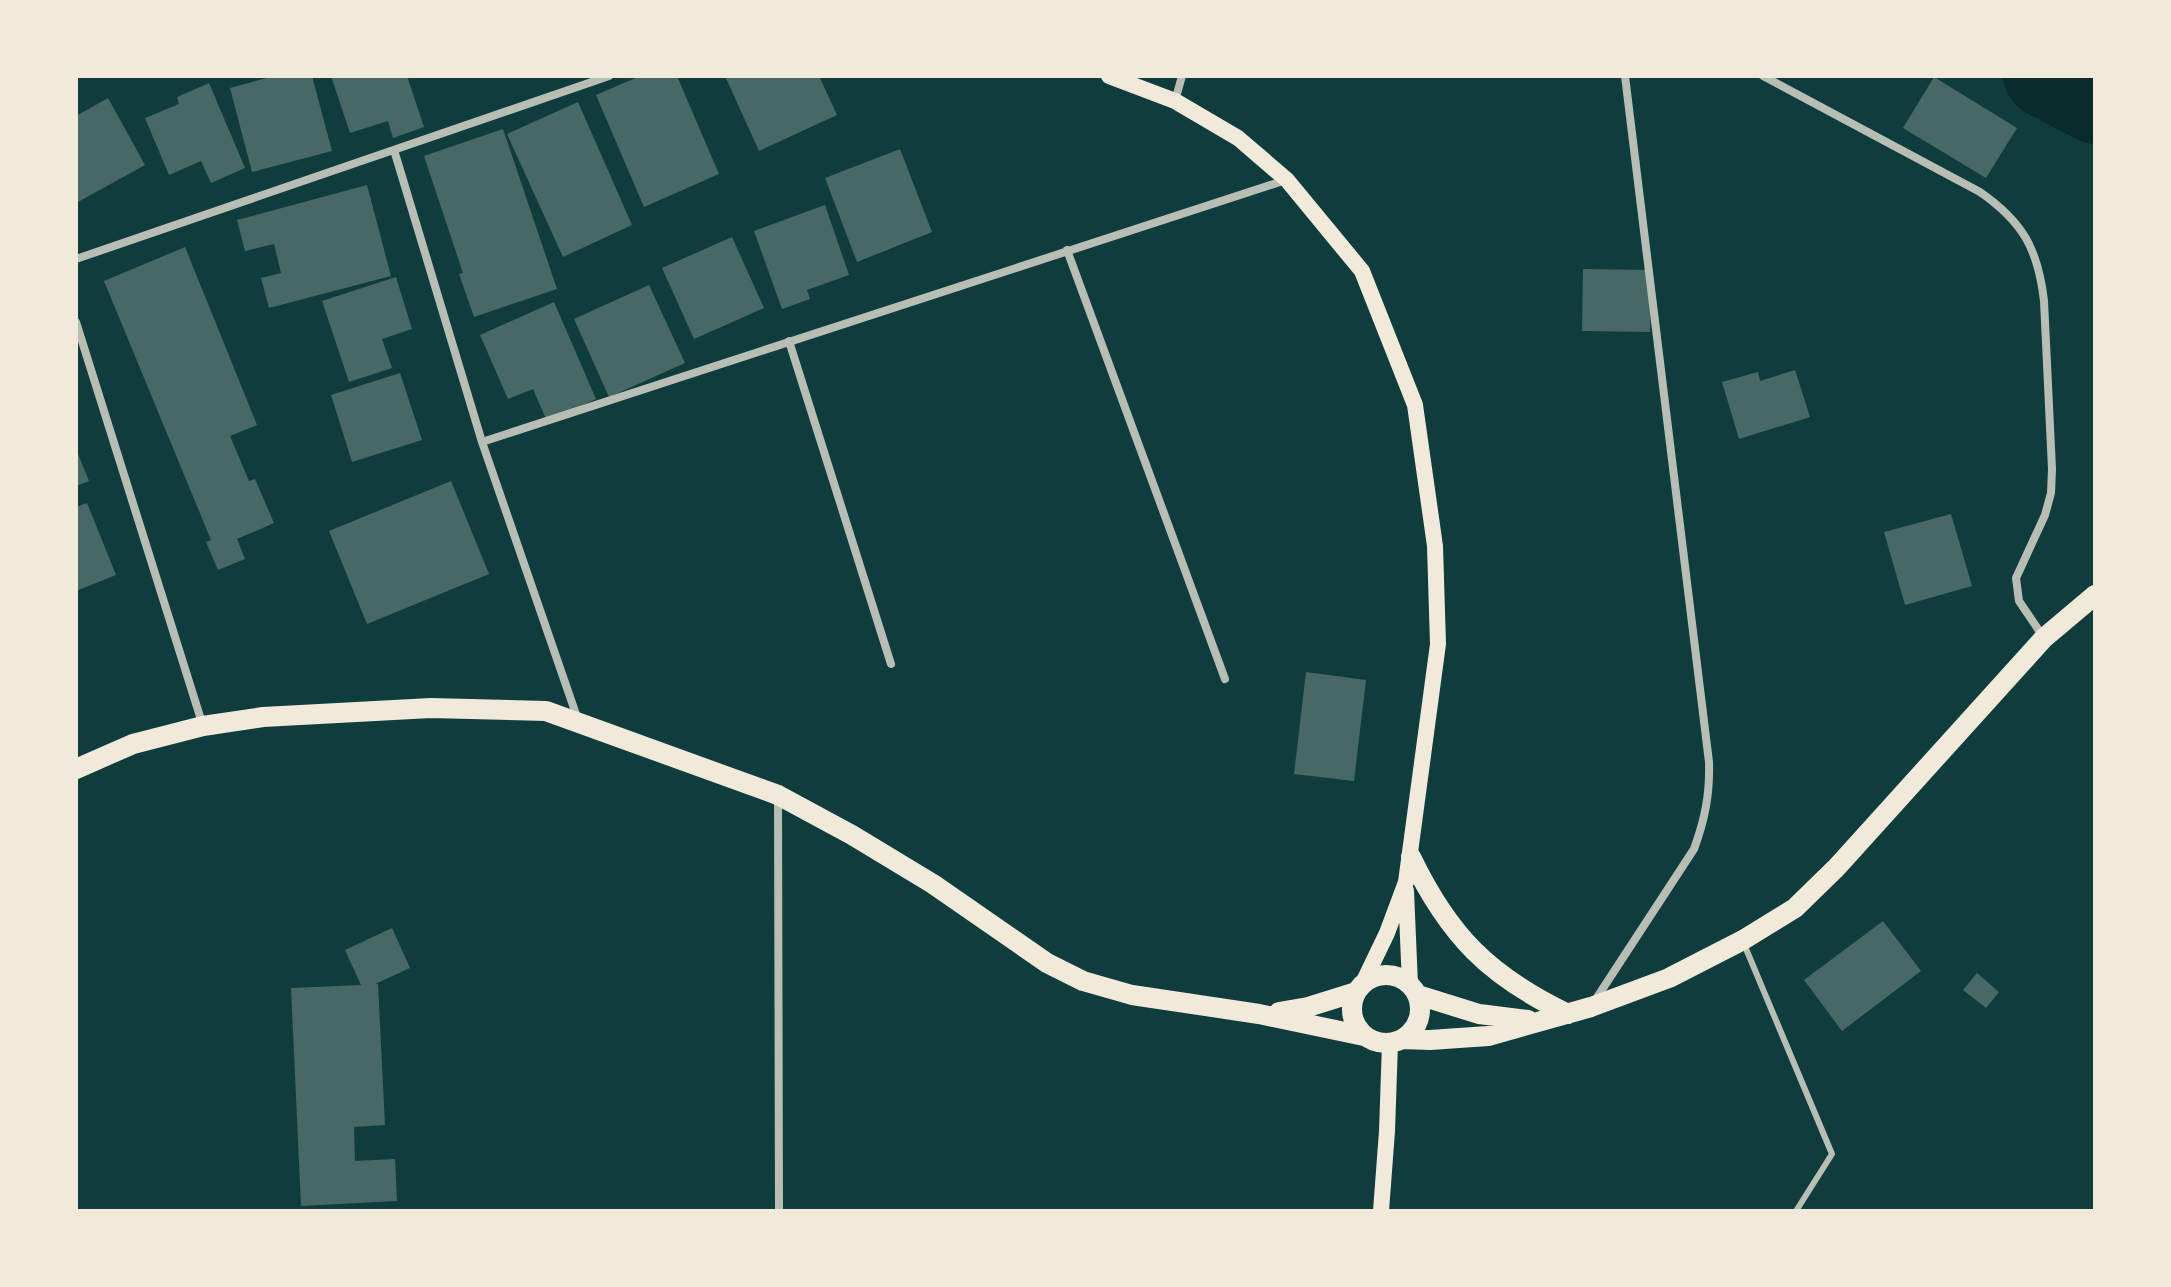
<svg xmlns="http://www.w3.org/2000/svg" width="2171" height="1287" viewBox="0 0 2171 1287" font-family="Raleway,sans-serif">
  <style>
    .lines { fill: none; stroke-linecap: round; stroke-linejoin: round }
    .river { stroke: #0a2a2b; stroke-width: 72 }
    .building { fill: #486865 }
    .service { stroke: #b8beb3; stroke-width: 6 }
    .minor { stroke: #b8beb3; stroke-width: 8 }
    .secondary { stroke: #f1e9da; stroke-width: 16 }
    .primary { stroke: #f1e9da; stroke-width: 20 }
  </style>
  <rect width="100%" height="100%" fill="#0f3d3e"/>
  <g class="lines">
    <path class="river" d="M2039 76 2043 81 2095 108"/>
  </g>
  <path class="building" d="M274 76H312L332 151 252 172 230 88Z
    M331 76H407L424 127 393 138 388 121 350 133Z
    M640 76H677L719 174 644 207 596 95Z
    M725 76H819L837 115 759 151Z
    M1934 77 2017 128 1986 178 1903 128Z
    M209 83 245 168 211 183 201 161 169 175 145 118 179 104 177 97Z
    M108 98 145 165 78 202 76 116Z
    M578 102 632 225 563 257 507 134Z
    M503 129 557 289 474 317 459 274 463 273 424 156Z
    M900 149 932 232 857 262 825 178Z
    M367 185 391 276 269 308 261 278 281 273 274 244 245 251 237 220Z
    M825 205 849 275 807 290 810 299 782 309 754 231Z
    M732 237 764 308 694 339 662 268Z
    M185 247 257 425 230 436 249 481 255 479 274 523 237 539 245 559 218 570 206 542 211 540 104 281Z
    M1583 269 1652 270 1650 332 1582 331Z
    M396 277 412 329 382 339 392 368 349 382 322 301Z
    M649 285 685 363 609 397 574 319Z
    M554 302 596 399 547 421 533 389 508 399 480 335Z
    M1795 370 1810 417 1739 439 1722 382 1758 372 1760 381Z
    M400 373 422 440 352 462 331 395Z
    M76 449 89 481 76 486Z
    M451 481 489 574 367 624 329 531Z
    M87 503 116 575 76 591V507Z
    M1951 514 1972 586 1905 605 1884 532Z
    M1306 672 1366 680 1354 781 1294 774Z
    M1883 921 1921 971 1842 1031 1804 980Z
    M392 928 410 968 375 984H378L385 1125 354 1127 355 1161 395 1159 397 1201 301 1206 291 988 361 985 345 950Z
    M1977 973 1999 992 1986 1008 1963 990Z"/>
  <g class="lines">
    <path class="service" d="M1744 944 1832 1154 1796 1211"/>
    <path class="minor" d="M1763 76 1980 192C2023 222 2038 249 2044 301L2052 469 2051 493 2045 515 2016 578 2019 601 2044 638
      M1175 101 1182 76
      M394 150 482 442 578 720
      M1067 250 1225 679
      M76 259 609 76
      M76 322 203 726
      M789 341 891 664
      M482 442 1286 180
      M778 796 779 1211
      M1594 1002 1694 849C1705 819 1710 794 1709 762L1625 76"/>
    <path class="secondary" d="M1109 76 1175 101 1238 138 1287 180 1362 271 1415 405 1435 546 1438 644 1406 882 1387 933 1363 983
      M1406 891 1410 985
      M1381 1211 1387 1131 1390 1043"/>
    <path class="primary" d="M76 769 133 744 203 726 263 717 431 708 546 711 778 795 852 835 933 884 1047 963 1083 981 1132 995 1259 1014 1364 1036
      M1411 857C1449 936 1489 976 1568 1014
      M1352 1009a34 34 0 1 1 68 0a34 34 0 1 1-68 0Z
      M1418 995 1479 1014 1528 1020
      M1279 1012 1308 1007 1356 992
      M1402 1039 1430 1040 1488 1036 1591 1007 1669 978 1743 940 1795 908 1837 867 2044 638 2095 595"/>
  </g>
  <rect width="2171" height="1287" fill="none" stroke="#f1e9da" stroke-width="156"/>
</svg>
